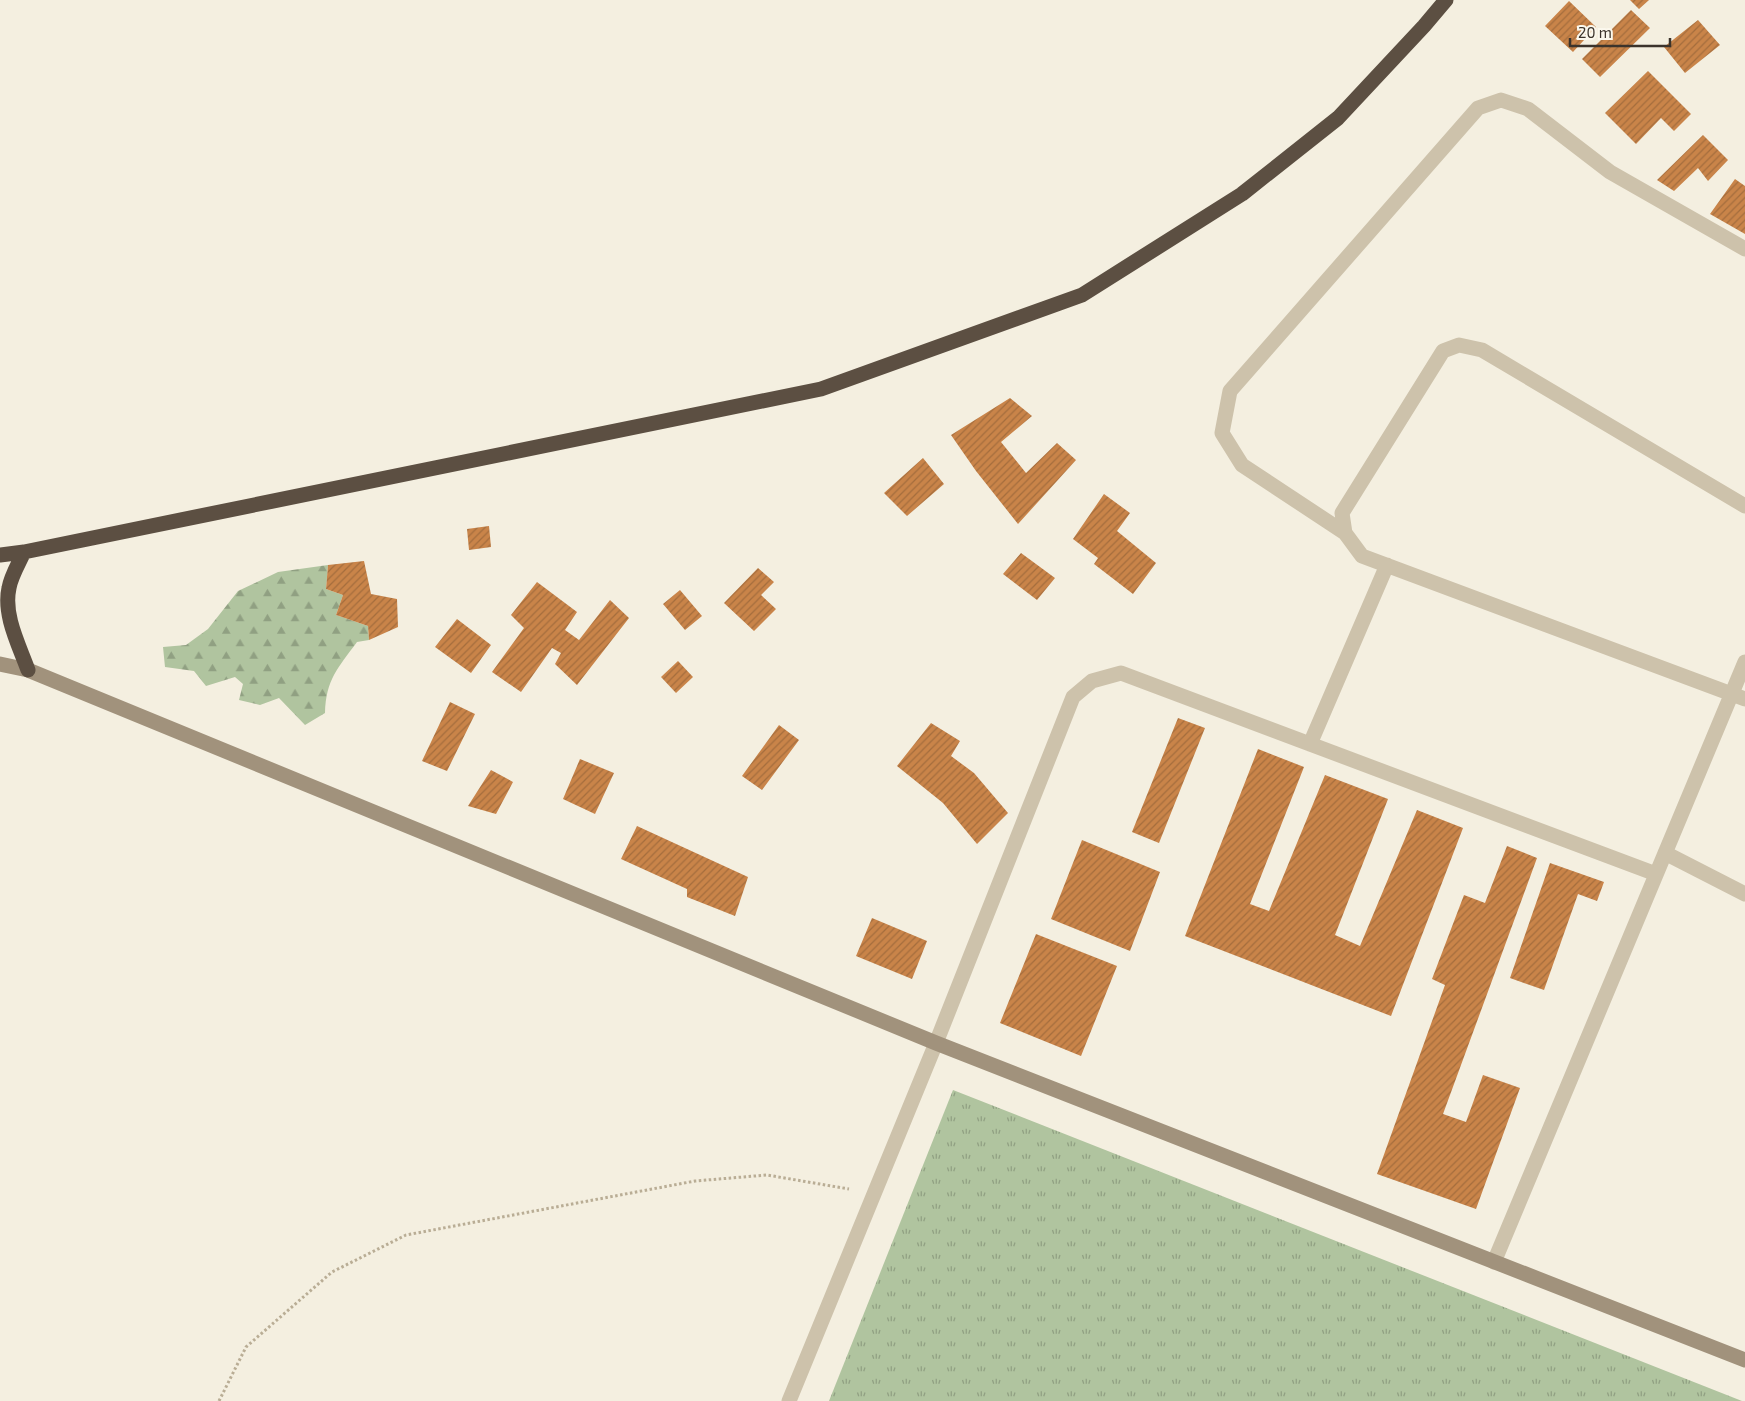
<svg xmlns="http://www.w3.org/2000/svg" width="1745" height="1401" viewBox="0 0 1745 1401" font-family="'Exo 2',sans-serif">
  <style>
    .grass { fill: url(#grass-tufts) }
    .forest { fill: url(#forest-firs) }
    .building { fill: url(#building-hatch) }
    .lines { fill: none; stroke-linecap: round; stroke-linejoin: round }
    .path { stroke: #b9ad95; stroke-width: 3; stroke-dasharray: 2.5 2.5; stroke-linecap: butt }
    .street { stroke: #cdc2ab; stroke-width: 15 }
    .secondary { stroke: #a1927c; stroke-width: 15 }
    .highway { stroke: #5c4f42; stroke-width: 15 }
  </style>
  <defs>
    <pattern id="grass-tufts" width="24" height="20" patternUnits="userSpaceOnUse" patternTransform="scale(1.25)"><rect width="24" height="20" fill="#b0c49f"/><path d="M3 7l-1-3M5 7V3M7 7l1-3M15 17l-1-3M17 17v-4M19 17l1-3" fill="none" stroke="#90a082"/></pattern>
    <pattern id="forest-firs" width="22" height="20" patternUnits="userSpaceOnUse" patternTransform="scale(1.25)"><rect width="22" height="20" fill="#b0c49f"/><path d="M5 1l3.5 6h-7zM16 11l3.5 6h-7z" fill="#90a082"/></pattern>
    <pattern id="building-hatch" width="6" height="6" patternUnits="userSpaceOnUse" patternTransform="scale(1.25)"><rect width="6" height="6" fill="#c98449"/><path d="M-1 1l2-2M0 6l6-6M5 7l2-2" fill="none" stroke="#a46d3d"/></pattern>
  </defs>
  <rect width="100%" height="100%" fill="#f4efe0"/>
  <path class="grass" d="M953 1090 1742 1401H829Z"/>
  <path class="forest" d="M328 565 326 589 343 595 336 615 368 626 369 640 357 642C338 668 326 679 325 713L305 725 279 698 260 705 239 700 243 684 235 677 206 686 194 671 165 667 163 647 186 645 208 629 238 591 278 572Z"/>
  <path class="building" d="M1630 0H1649L1639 9Z
    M1569 1 1596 27 1573 52 1545 26Z
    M1631 10 1650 28 1600 77 1582 59Z
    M1698 20 1720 45 1685 73 1664 47Z
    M1648 71 1691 114 1674 131 1661 118 1636 144 1605 113Z
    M1703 135 1728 160 1708 181 1698 168 1674 191 1657 180Z
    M1735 179 1745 186V234L1710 214Z
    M1010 398 1032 416 1001 442 1026 473 1057 443 1076 460 1018 524 976 471 951 435Z
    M923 458 944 484 907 516 884 493Z
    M1104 494 1130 513 1117 531 1156 563 1133 594 1094 564 1098 558 1073 539Z
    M489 526 491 547 469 550 467 529Z
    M1021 553 1055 578 1037 600 1003 574Z
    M364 561 371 594 397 599 398 627 369 640 368 626 336 615 343 595 326 589 328 565Z
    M758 568 774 582 761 595 776 609 754 631 724 603Z
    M537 582 577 612 565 630 579 640 610 600 629 618 577 685 555 664 561 653 552 648 521 692 492 672 524 628 511 615Z
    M680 590 702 616 685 630 663 604Z
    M457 619 491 645 471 673 435 647Z
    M678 661 693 677 676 693 661 677Z
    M450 702 475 714 447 771 422 761Z
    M1178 718 1205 728 1159 843 1132 832Z
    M931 723 960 741 951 756 974 773 1008 813 977 844 943 803 897 766Z
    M779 725 799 740 762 790 742 776Z
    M1258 749 1304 767 1250 904 1269 911 1325 775 1388 799 1335 935 1360 946 1417 810 1463 828 1391 1016 1185 936Z
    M580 759 614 773 595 814 563 799Z
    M491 770 513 782 496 814 468 806Z
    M637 826 748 877 735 916 687 897V889L621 859Z
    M1082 840 1160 872 1130 951 1051 919Z
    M1507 846 1537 858 1443 1114 1466 1122 1483 1075 1520 1088 1476 1209 1377 1174 1445 985 1432 979 1464 895 1485 903Z
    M1550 863 1604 882 1597 901 1578 894 1544 990 1510 978Z
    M872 918 927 941 912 979 856 956Z
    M1036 934 1117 966 1081 1056 1000 1023Z"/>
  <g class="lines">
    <path class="path" d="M219 1401 246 1347 332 1272 406 1235 695 1181 767 1175 849 1189"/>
    <path class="street" d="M1745 506 1482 350 1459 345 1443 351 1342 513 1345 533 1362 556 1745 699
      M1345 533 1242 465 1222 433 1230 391 1478 108 1501 100 1528 109 1610 172 1745 249
      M1310 744 1387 565
      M1665 853 1745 894
      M1494 1262 1745 662
      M789 1401 936 1043 1073 697 1092 681 1121 673 1656 874"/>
    <path class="secondary" d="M0 664 28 670 936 1043 1745 1360"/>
    <path class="highway" d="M24 552C19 563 11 576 9 588 3 615 19 645 28 670
      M0 555 24 552 821 389 1082 295 1242 194 1338 118 1424 26 1446 0"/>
  </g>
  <path d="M1570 38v8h100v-8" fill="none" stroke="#3b332b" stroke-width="2.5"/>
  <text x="1578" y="38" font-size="15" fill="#3b332b" stroke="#fbf8ed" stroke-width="4" paint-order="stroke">20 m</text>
</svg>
